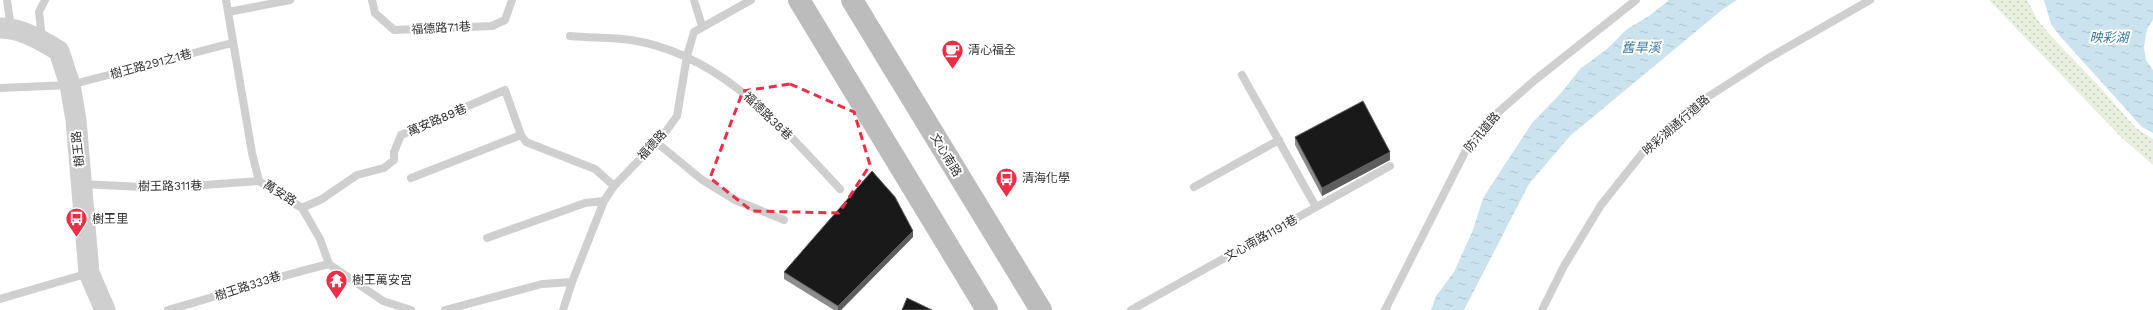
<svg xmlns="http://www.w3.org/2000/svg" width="2153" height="310" viewBox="0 0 2153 310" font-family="'Work Sans','Noto Sans TC',sans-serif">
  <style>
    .grass { fill: url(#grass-dots) }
    .water { fill: url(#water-ripples) }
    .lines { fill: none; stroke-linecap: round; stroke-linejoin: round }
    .service { stroke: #cfcfcf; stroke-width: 8 }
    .tertiary { stroke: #cfcfcf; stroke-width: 21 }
    .secondary { stroke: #bcbcbc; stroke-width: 22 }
    .wall { fill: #8c8c8c }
    .shaded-wall { fill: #5e5e5e }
    .building { fill: #191919; stroke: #5e5e5e }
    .marked { fill: none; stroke: #ef2d44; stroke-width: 3; stroke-dasharray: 8 5; stroke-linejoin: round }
    .labels { text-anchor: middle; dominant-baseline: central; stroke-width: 4; stroke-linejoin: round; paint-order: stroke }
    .street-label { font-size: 12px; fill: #323232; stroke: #fff }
    .poi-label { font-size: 12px; fill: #323232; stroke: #fff; text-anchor: start }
    .water-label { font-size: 13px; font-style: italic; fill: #39799a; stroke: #fff }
  </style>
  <defs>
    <pattern id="grass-dots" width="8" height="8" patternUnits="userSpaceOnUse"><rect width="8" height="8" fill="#e8efdf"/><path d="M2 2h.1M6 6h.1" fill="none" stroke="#c7cdc0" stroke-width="1.8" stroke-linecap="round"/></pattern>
    <pattern id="water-ripples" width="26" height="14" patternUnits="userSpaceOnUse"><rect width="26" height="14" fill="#cbe3ef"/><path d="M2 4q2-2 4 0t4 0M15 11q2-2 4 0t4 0" fill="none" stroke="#afc3cd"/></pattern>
  </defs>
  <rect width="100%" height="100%" fill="#fff"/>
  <path class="grass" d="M1989 0H2027L2037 19 2050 35 2097 84 2136 128 2153 139V165L2122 138Z"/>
  <path class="water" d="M1669 0H1737L1723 9 1570 136 1529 184 1464 310H1431L1436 296 1454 272 1473 230 1483 198 1532 123 1561 93 1580 69 1607 49 1627 29 1649 16Z
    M2044 0H2153V20L2147 29 2144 47 2146 60 2153 70V133L2142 127 2059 35 2051 24Z"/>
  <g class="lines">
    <path class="service" d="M7 0 11 28
      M226 0 252 153 259 181 302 208 320 239 329 264 383 301 411 310
      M372 0 375 13 394 30 492 26 505 20 512 0
      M694 0 702 26
      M228 12 290 0
      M570 36C590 38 611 37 631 40 721 54 781 126 840 189
      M42 38 39 12 45 0
      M1242 75 1316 207
      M0 88 70 85 232 43
      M656 142 701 179 735 200 784 220
      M411 178 521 135
      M82 184 162 188 259 181
      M1194 187 1279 140
      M302 208 322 199 357 175 384 168 394 160V152L401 135 505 90 521 135 526 142 595 169 614 186
      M487 238 585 203 604 201
      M0 299 89 273
      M168 310C222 295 275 277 329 264
      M445 310 542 284 572 282
      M563 310 572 282 604 201 614 186 664 134 677 116 687 56 694 32 751 0
      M1131 310 1390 166
      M1385 310 1465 152 1495 115 1535 80 1636 0
      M1542 310 1564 266 1601 205 1648 146 1706 98 1767 59 1870 0"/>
    <path class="tertiary" d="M0 28C21 28 41 40 59 51L70 85 76 120 89 273 105 310"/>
    <path class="secondary" d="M799 0 987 310
      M852 0 1041 310"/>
  </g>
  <path class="wall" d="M1295 137 1390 160 1322 196 1295 145Z
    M913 237 841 310H834L784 279V272Z"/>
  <path class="shaded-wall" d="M1390 152V160L1322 196V188Z
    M913 231V237L841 310H838V306Z"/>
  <path class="building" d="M1363 101 1390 152 1322 188 1295 137Z
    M872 171 895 197 913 231 838 306 784 272Z
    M907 298 932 310H902Z"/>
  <path class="marked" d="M790 84 854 112 870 165 839 213 752 211 710 178 743 91Z"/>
  <defs>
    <symbol id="cafe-pin" viewBox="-11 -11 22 30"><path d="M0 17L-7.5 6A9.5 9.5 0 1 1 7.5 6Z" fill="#ef2d44" stroke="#fff"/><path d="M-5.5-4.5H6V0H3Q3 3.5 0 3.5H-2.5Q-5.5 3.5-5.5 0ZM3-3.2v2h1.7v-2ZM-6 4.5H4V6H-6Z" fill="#fff"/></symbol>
    <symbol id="bus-pin" viewBox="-11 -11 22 30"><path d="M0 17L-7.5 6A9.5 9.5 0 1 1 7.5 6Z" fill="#ef2d44" stroke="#fff"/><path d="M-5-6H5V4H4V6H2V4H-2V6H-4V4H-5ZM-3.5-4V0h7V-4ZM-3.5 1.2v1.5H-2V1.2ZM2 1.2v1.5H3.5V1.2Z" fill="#fff"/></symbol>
    <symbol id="temple-pin" viewBox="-11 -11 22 30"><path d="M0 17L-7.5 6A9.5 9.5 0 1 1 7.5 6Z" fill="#ef2d44" stroke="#fff"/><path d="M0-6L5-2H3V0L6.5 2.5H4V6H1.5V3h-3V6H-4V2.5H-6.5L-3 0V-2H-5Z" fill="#fff"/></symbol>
  </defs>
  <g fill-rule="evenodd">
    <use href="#cafe-pin" x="940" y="38" width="25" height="34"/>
    <use href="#bus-pin" x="994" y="166" width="25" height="34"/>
    <use href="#bus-pin" x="64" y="206" width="25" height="34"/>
    <use href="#temple-pin" x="324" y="268" width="25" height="34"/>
  </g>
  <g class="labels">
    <g class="street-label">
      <text transform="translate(441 28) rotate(-3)">福德路71巷</text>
      <text transform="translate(151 64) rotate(-15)">樹王路291之1巷</text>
      <text transform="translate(768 116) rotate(44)">福德路38巷</text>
      <text transform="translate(437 120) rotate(-23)">萬安路89巷</text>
      <text transform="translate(1676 125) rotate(-41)">映彩湖通行道路</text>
      <text transform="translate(1482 132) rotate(-50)">防汛道路</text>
      <text transform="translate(652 145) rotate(-47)">福德路</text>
      <text transform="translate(78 149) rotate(-96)">樹王路</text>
      <text transform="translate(946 155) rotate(59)">文心南路</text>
      <text transform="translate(170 186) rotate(-1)">樹王路311巷</text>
      <text transform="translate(280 193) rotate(32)">萬安路</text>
      <text transform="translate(1261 238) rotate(-29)">文心南路1191巷</text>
      <text transform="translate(248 286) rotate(-18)">樹王路333巷</text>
    </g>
    <g class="poi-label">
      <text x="968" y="50">清心福全</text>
      <text x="1022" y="178">清海化學</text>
      <text x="92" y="219">樹王里</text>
      <text x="352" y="280">樹王萬安宮</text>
    </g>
    <g class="water-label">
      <text x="2109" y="37">映彩湖</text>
      <text x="1641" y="47">舊旱溪</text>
    </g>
  </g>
</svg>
